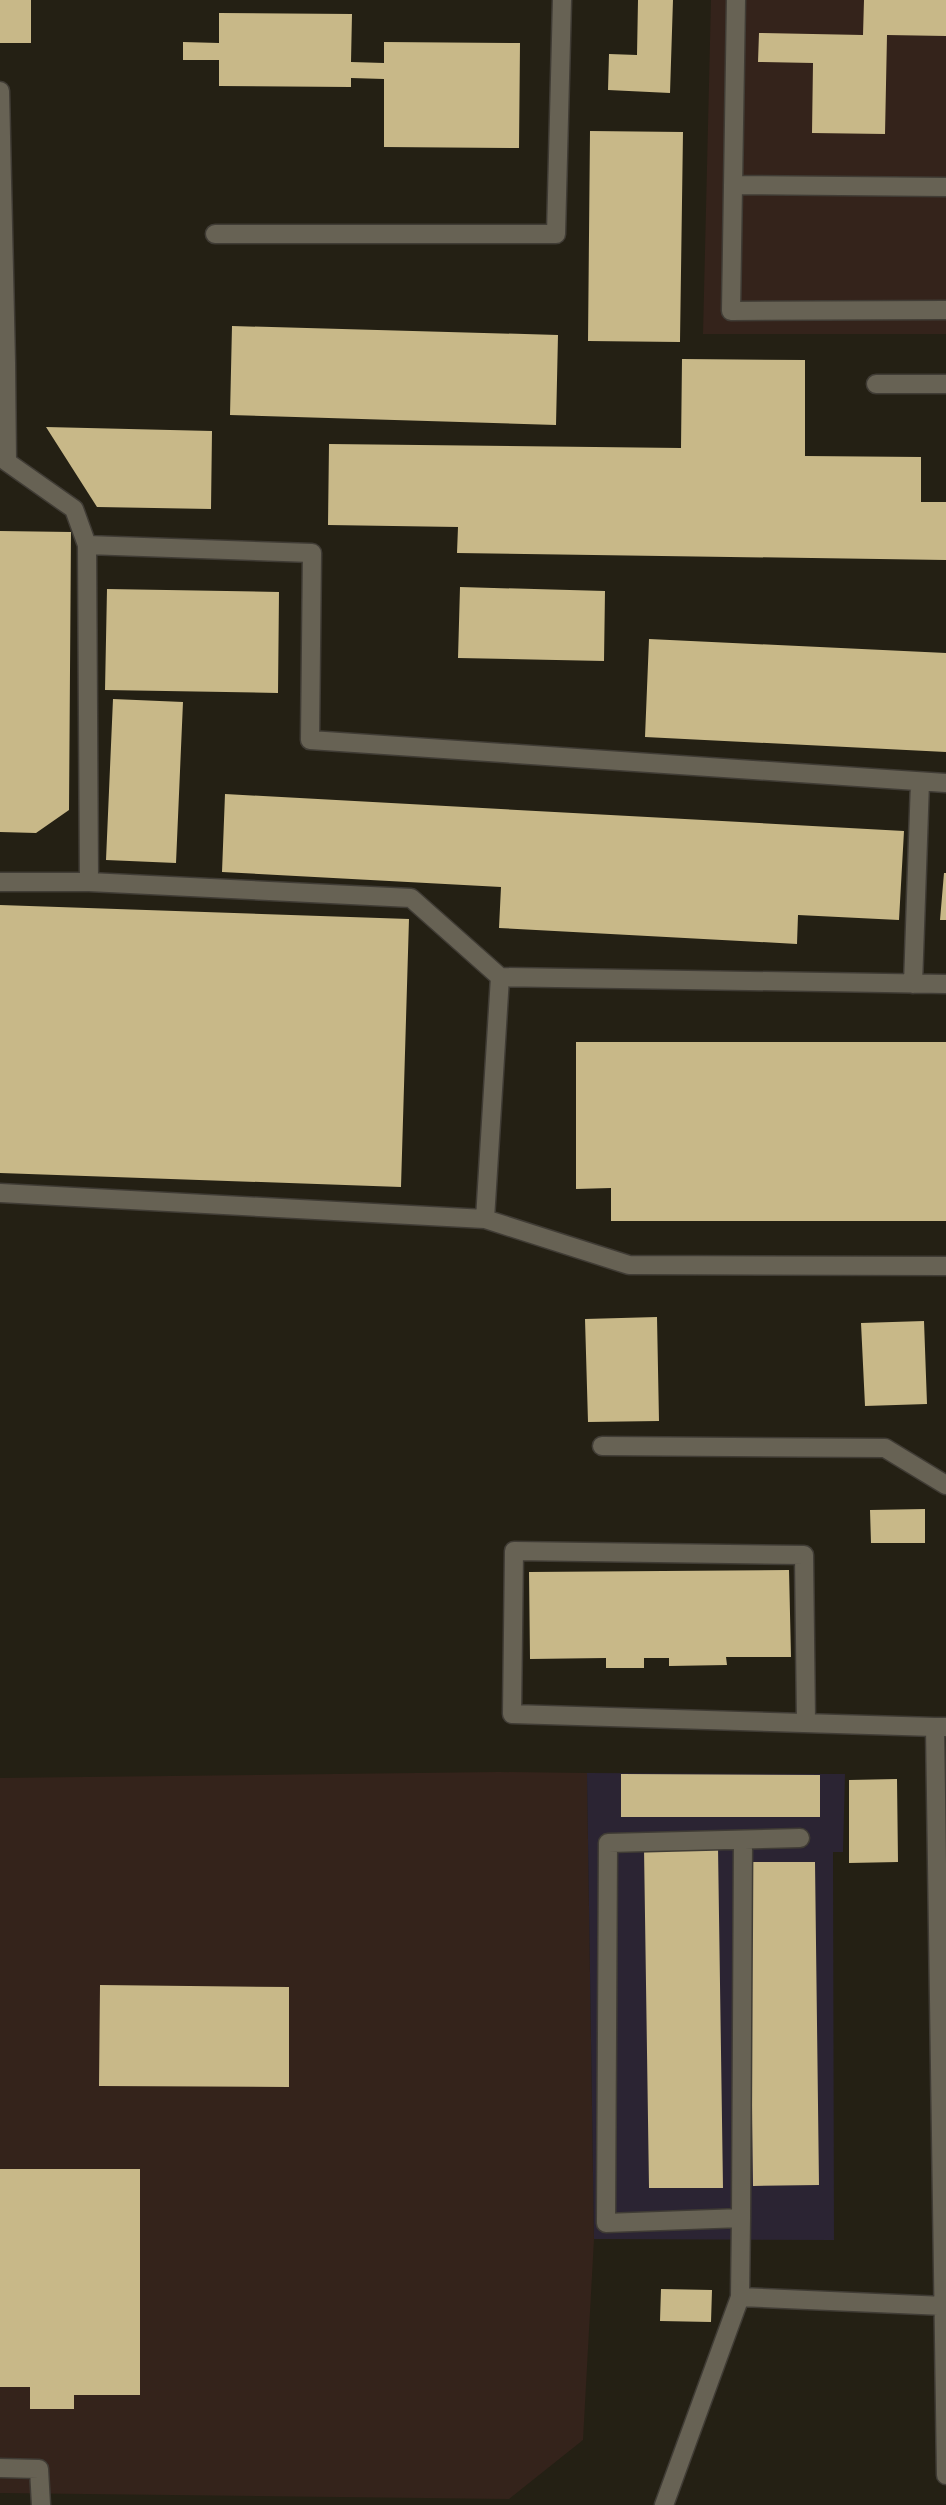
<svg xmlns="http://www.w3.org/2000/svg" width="946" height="2505" viewBox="0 0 946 2505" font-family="Commissioner,sans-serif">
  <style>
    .commercial { fill: #34231b }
    .industrial { fill: #2b2433 }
    .building { fill: #c8b888 }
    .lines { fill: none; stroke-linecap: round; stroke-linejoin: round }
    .service-casing { stroke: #403c35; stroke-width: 21 }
    .service { stroke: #676254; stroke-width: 18 }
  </style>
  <rect width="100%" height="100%" fill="#242014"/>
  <path class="commercial" d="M711 0H946V334H703Z
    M499 1772 587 1773 594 2239 583 2440 509 2499 0 2493V1778Z"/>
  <path class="industrial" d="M587 1773 845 1774 843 1852H833L834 2240 594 2239Z"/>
  <path class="building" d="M0 0H31V43H0Z
    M638 0H673L670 93 608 90 609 54 637 55Z
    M864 0H946V36L887 35 885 134 812 133 813 63 758 62 759 33 863 35Z
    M219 13 352 14 351 62 384 63V42L520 43 519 148 384 147V79L351 78V87L219 86V60H183V42L219 43Z
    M590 131 683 132 680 342 588 341Z
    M232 326 558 335 556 425 230 415Z
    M682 359 805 360V456L921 457V502H946V560L457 553 458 527 328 525 329 444 681 448Z
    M46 427 212 431 211 509 97 507Z
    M0 531 71 532 69 810 36 833 0 832Z
    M460 587 605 591 604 661 458 658Z
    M107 589 279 592 278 693 105 690Z
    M649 639 946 653V752L645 737Z
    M113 699 183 702 176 863 106 860Z
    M225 794 904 831 899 920 798 915 797 944 499 928 501 887 222 872Z
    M944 873H946V920H940Z
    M0 905 409 919 401 1187 0 1173Z
    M576 1042H946V1221H611V1188L576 1189Z
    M657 1317 659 1421 588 1422 585 1319Z
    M924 1321 927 1404 865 1406 861 1323Z
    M925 1509V1543H871L870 1510Z
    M789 1570 791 1657H726L727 1665 669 1666V1658H644V1668H606V1658L530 1659 529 1572Z
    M621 1774 820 1775V1817H621Z
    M897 1779 898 1862 849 1863V1780Z
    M718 1847 723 2188H649L644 1848Z
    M749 1862H815L819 2185 753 2186Z
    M100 1985 289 1987V2087L99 2086Z
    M0 2169H140V2395H74V2409H30V2387H0Z
    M661 2289 712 2290 711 2322 660 2321Z"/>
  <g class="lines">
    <defs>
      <path id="service" d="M736 0 731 311 946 310
        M0 91 6 363H0
        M733 185 946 187
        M215 234H556L562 0
        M876 384H946
        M87 545 312 553 310 740 946 783
        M0 882H89L87 545 74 509 7 462 6 363
        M89 882 411 898 500 977
        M913 984 920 782
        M0 1193 485 1219 629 1265 946 1266
        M485 1219 500 977 946 984
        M602 1446 885 1448 946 1485
        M806 1722 804 1555 514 1551 512 1714 935 1727
        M741 2218 743 1840
        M740 2297 741 2218 606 2223 608 1843 800 1838
        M0 2468 39 2469 41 2505
        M946 2475 935 1727H946
        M664 2505 740 2297 944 2306"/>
    </defs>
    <use href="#service" class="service-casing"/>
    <use href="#service" class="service"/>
  </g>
</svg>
